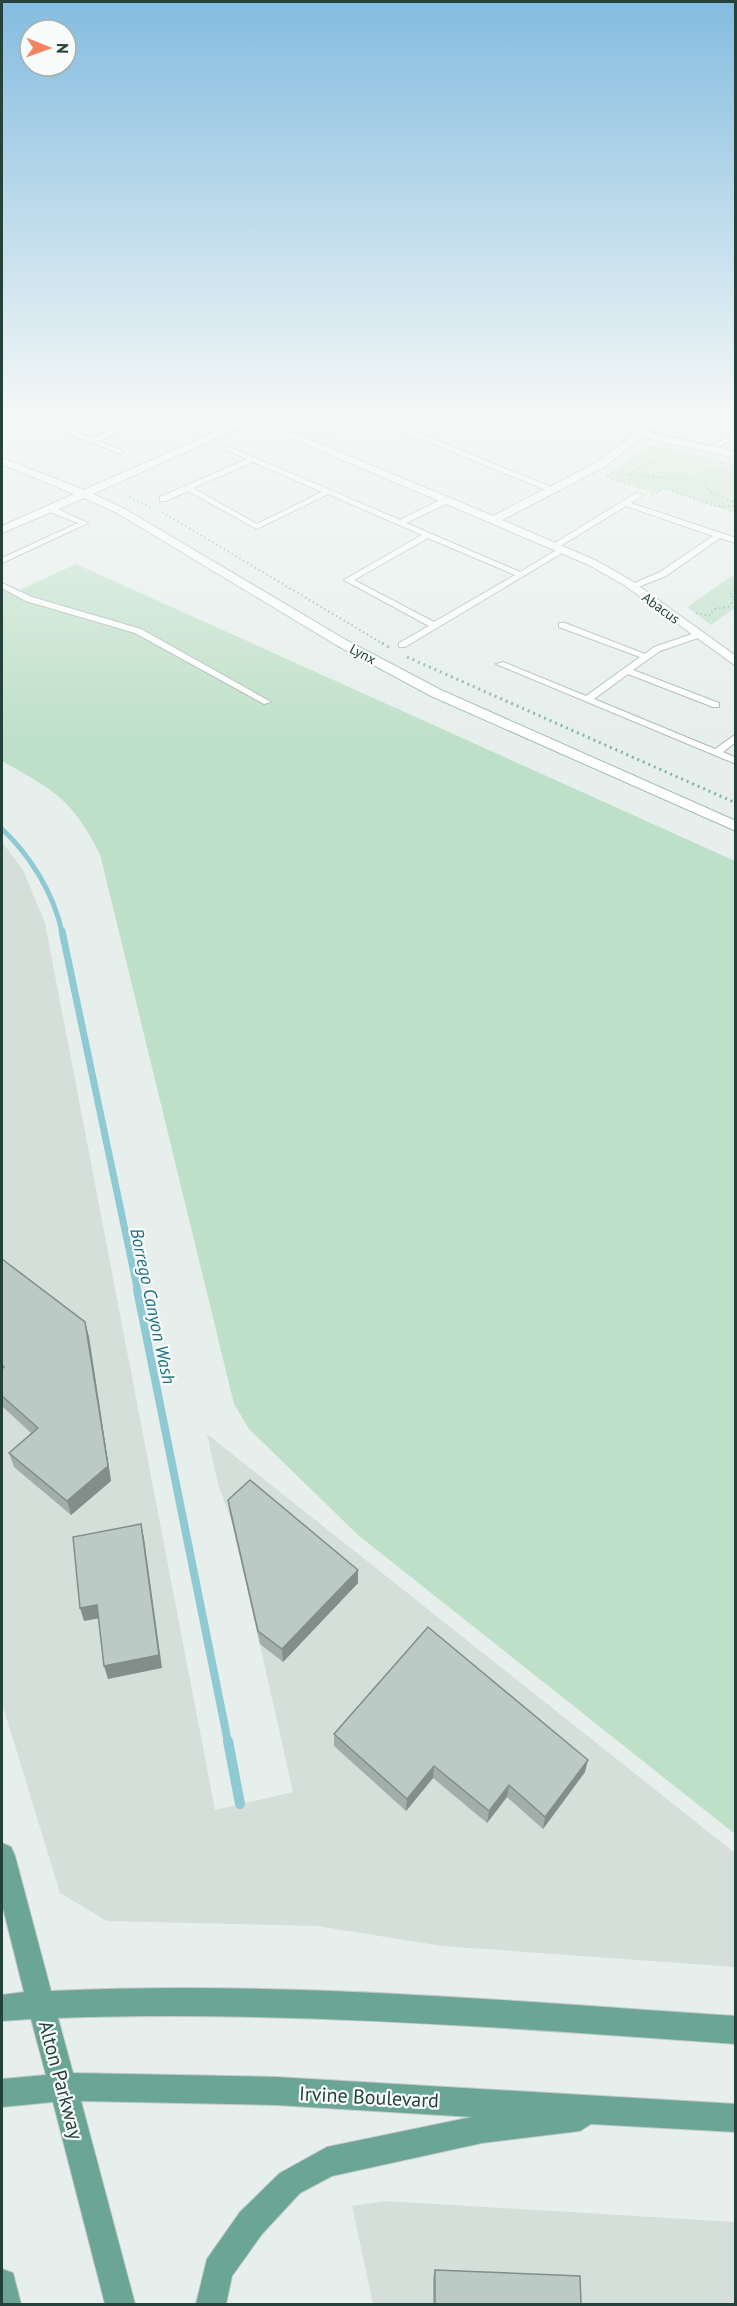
<svg xmlns="http://www.w3.org/2000/svg" width="737" height="2306" viewBox="0 0 737 2306" font-family="'PT Sans',sans-serif">
  <style>
    .built { fill: #d4dfda }
    .green { fill: #bfe0c8 }
    .lines { fill: none; stroke-linecap: round; stroke-linejoin: round }
    .stream-far3 { stroke: #8ec9d4; stroke-width: 5 }
    .stream-far2 { stroke: #8ec9d4; stroke-width: 7 }
    .stream-far1 { stroke: #8ec9d4; stroke-width: 8 }
    .stream { stroke: #8ec9d4; stroke-width: 10 }
    .lane-casing { stroke: #a8b8b2; stroke-width: 2 }
    .street-casing { stroke: #a8b8b2; stroke-width: 2 }
    .secondary-casing { stroke: #a4bbb3; stroke-width: 2 }
    .primary-casing { stroke: #c2cac8; stroke-width: 2 }
    .path-far1 { stroke: #86b3a5; stroke-width: 2; stroke-dasharray: 1.5 3; stroke-linecap: butt }
    .path { stroke: #86b3a5; stroke-width: 3; stroke-dasharray: 2 4; stroke-linecap: butt }
    .lane { fill: #fff; fill-rule: evenodd }
    .street { fill: #fff; fill-rule: evenodd }
    .secondary { fill: #fff; fill-rule: evenodd }
    .primary { fill: #6aa596; fill-rule: evenodd }
    .wall { fill: #a1aea9 }
    .shaded-wall { fill: #838d89 }
    .building { fill: #bbcac4; stroke: #838d89; stroke-width: 1.5 }
    .labels { text-anchor: middle; dominant-baseline: central; stroke-width: 4.5; stroke-linejoin: round; paint-order: stroke }
    .far-street-label { font-size: 14px; fill: #24423a; stroke: #f7fbf9 }
    .water-label { font-size: 18px; font-style: italic; fill: #1c6f80; stroke: #f7fbf9 }
    .near-street-label { font-size: 20px; fill: #24423a; stroke: #f7fbf9 }
  </style>
  <rect width="100%" height="100%" fill="#e6efeb"/>
  <path class="built" d="M2 842 23 870 45 923 215 1810 293 1792 233 1525 218 1484 207 1434 735 1853V1967L442 1946 317 1926 107 1921 60 1893 2 1703Z
    M386 2201 735 2222V2304H373L352 2206Z"/>
  <path class="green" d="M651 444 735 464V513L664 489 656 494 605 476Z
    M76 564 735 861V1834L358 1535 249 1429 234 1404 100 854C71 798 55 791 2 761V590L11 594Z
    M735 574V608L711 625 687 607Z"/>
  <g class="lines">
    <path class="stream-far3" d="M2 829C30 855 54 894 62 932"/>
    <path class="stream-far2" d="M62 931 138 1292"/>
    <path class="stream-far1" d="M137 1290 228 1742"/>
    <path class="stream" d="M228 1741 240 1804"/>
    <defs>
      <path id="lane" d="M22 415H31L92 438 147 415H156L98 441 123 451V453L121 454Z
        M359 415H374L558 490 551 492 367 417 324 435 319 434Z
        M565 415H576L646 434 643 436Z
        M736 432V437L712 450 707 449Z
        M227 446 400 520 444 498H450V502L406 523 520 572 560 548 567 550 405 647H399V643L429 626 344 580 422 535 328 494 257 529 188 491 166 501H160V497L247 459 225 449 224 448ZM253 462 322 492 257 524 193 488ZM428 538 515 575 434 622 354 580Z
        M636 493 643 495 631 503 736 538V543L720 538 666 576 633 589H630V585L660 572 713 536 626 506 557 548 550 546Z
        M47 507H53L88 523 2 563V558L78 523 47 511Z
        M2 583 32 597 141 629 271 702 264 704 135 633 26 601 2 588Z
        M559 623H565L645 654 654 647 695 633H701V637L660 651 633 670 719 703V707H713L628 674 594 699 715 749 736 734V742L723 752 736 758V764L496 664 503 662 586 696 640 657 559 627Z"/>
      <path id="street" d="M658 415H669L648 432 736 452V458L642 437 604 467 502 520 597 561 632 581 736 656V666L624 585 589 565 247 419 256 417 493 516 596 463Z"/>
      <path id="secondary" d="M254 415H267L93 494 125 509 346 640 441 690 736 821V831L431 696 338 646 117 513 84 498 2 533V526L74 494 2 464V458L84 490Z"/>
      <path id="primary" d="M2 1843 11 1847 15 1856 51 1991C279 1980 508 2001 736 2016V2044C510 2028 284 2010 58 2018L73 2073 276 2077 736 2104V2132L591 2124 580 2131 482 2143 332 2176 300 2193 262 2234 232 2276 226 2304H196L207 2259 240 2212 280 2173 327 2147 472 2117 276 2105 81 2101 135 2304H105L53 2102 2 2107V2079L46 2075 31 2019 2 2021V1995L24 1992 2 1904Z
        M2 2269 13 2273 21 2304H2Z"/>
    </defs>
    <use href="#lane" class="lane-casing"/>
    <use href="#street" class="street-casing"/>
    <use href="#secondary" class="secondary-casing"/>
    <use href="#primary" class="primary-casing"/>
    <path class="path-far1" d="M708 463 718 471
      M704 470 736 472
      M612 473 700 481 710 492 736 503
      M607 477 631 486
      M639 483 629 479 627 475 661 457 689 460
      M652 495 663 488 716 506H736
      M129 497 152 508
      M733 502 736 493
      M162 512 385 645
      M696 613 709 616 714 609 728 607 735 599 730 595 736 587"/>
    <path class="path" d="M382 643 390 648
      M407 657 736 803"/>
    <use href="#lane" class="lane"/>
    <use href="#street" class="street"/>
    <use href="#secondary" class="secondary"/>
    <use href="#primary" class="primary"/>
  </g>
  <path class="wall" d="M2 1259 85 1322 89 1337 111 1481 71 1515 14 1467 9 1453 31 1433 2 1406Z
    M228 1500 358 1570V1583L283 1662 260 1644 230 1514Z
    M334 1734 585 1772 543 1829 507 1797 487 1823 433 1778 406 1811 334 1746Z
    M435 2270 581 2304H433V2278Z"/>
  <path class="shaded-wall" d="M85 1322 89 1337 111 1481 71 1515 67 1501Z
    M141 1524 144 1538 162 1668 108 1679 104 1666Z
    M358 1570V1583L283 1662 282 1649Z
    M97 1605 101 1618 84 1621 80 1608Z
    M588 1760 585 1772 543 1829 545 1817Z
    M434 1766 433 1778 406 1811 407 1799Z
    M509 1785 507 1797 487 1823 489 1811Z"/>
  <path class="building" d="M2 1259 85 1322 108 1466 67 1501 9 1453 38 1428 2 1396V1369L4 1367 2 1365Z
    M250 1480 358 1570 282 1649 258 1631 228 1500Z
    M141 1524 159 1655 104 1666 97 1605 80 1608 73 1537Z
    M428 1627 588 1760 545 1817 509 1785 489 1811 434 1766 407 1799 334 1734Z
    M435 2270 580 2276 581 2304H435Z"/>
  <linearGradient id="sky" x2="0" y2="1"><stop stop-color="#84bce0"/><stop offset="0.56" stop-color="#f4f8f6"/><stop offset="1" stop-color="#f4f8f6" stop-opacity="0"/></linearGradient>
  <rect width="737" height="738" fill="url(#sky)"/>
  <g class="labels">
    <g class="far-street-label">
      <text transform="translate(661 608) rotate(36)">Abacus</text>
      <text transform="translate(363 654) rotate(28)">Lynx</text>
    </g>
    <g class="water-label">
      <text transform="translate(153 1306) rotate(78)">Borrego Canyon Wash</text>
    </g>
    <g class="near-street-label">
      <text transform="translate(61 2080) rotate(75)">Alton Parkway</text>
      <text transform="translate(369 2097) rotate(3)">Irvine Boulevard</text>
    </g>
  </g>
  <rect width="737" height="2306" fill="none" stroke="#24423a" stroke-width="6"/>
  <g transform="translate(48 48) rotate(91)"><circle r="28" fill="#f7fbf9" stroke="#a3b1ad" stroke-width="1.5"/>
  <path d="M0-4.5L10 22L0 15L-10 22Z" fill="#f4845f"/>
  <text y="-9" font-size="16" font-weight="bold" text-anchor="middle" fill="#24423a">N</text>
  </g>
</svg>
